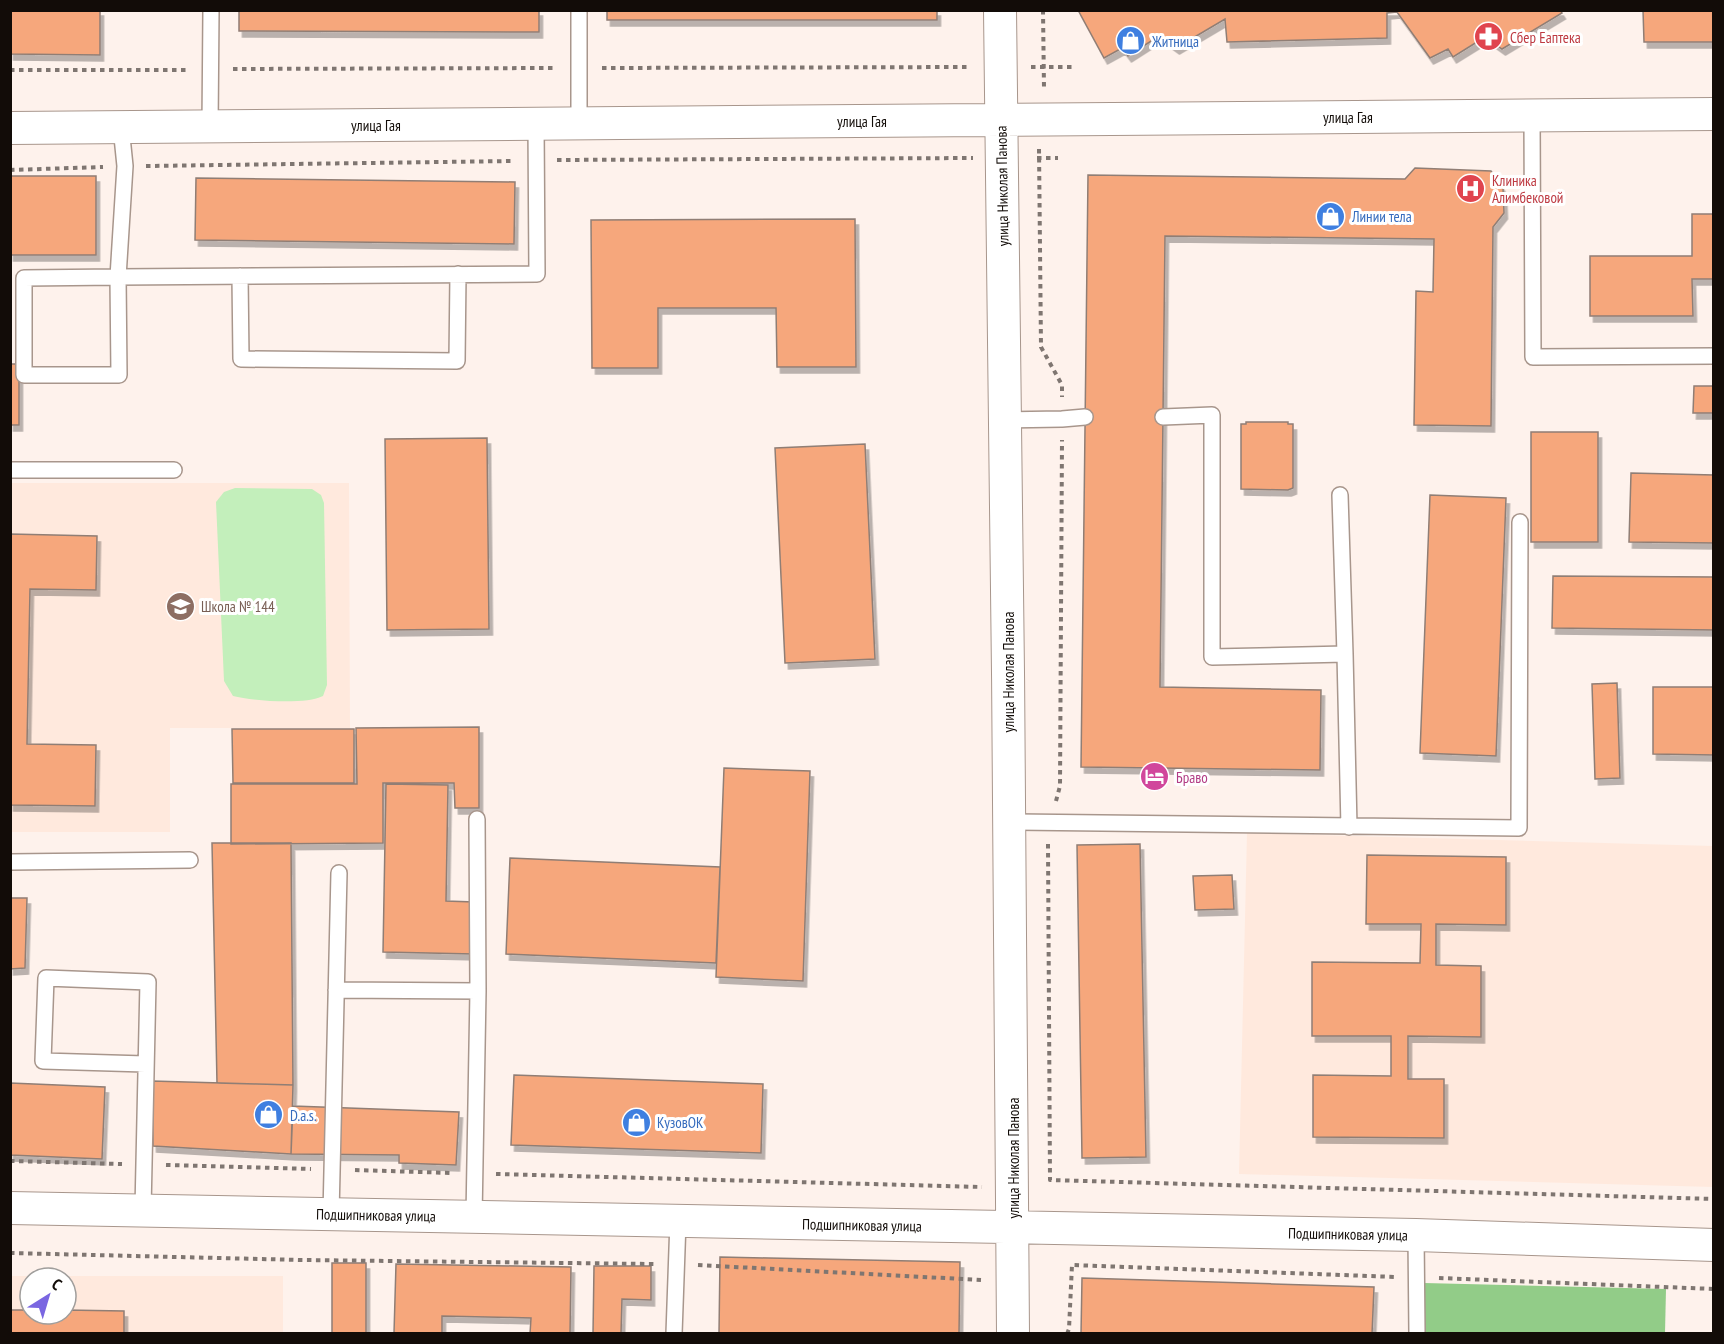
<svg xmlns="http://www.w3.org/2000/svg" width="1724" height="1344" viewBox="0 0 1724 1344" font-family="'PT Sans Narrow',sans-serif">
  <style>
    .built { fill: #ffe9dd; fill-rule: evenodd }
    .green { fill: #c3efbb }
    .forest { fill: #92cc88 }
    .building { fill: #f6a77b; stroke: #907e75; stroke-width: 1.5; filter: url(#shadow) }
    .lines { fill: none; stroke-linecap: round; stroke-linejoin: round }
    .lane-casing { stroke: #a8968c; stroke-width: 18 }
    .street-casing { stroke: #a8968c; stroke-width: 34 }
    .path { stroke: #7f7671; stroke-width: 4; stroke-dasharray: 4.5 4.5; stroke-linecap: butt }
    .lane { stroke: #fff; stroke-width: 15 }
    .street { stroke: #fff; stroke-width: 32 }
    .labels { text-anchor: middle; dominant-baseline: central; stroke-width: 6; stroke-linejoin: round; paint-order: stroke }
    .health-label { font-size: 15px; fill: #be3a42; stroke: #fff; text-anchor: start }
    .shop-label { font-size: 15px; fill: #366cbe; stroke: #fff; text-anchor: start }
    .street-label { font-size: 15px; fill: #120c08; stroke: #fff }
    .education-label { font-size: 15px; fill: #785e54; stroke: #fff; text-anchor: start }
    .hotel-label { font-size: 15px; fill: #b23c85; stroke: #fff; text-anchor: start }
  </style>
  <defs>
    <filter id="shadow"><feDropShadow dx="3.5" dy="6" stdDeviation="0" flood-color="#0004"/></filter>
  </defs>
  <rect width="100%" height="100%" fill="#fef2ec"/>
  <path class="built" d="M10 483H349L350 728H170V832H11Z
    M1247 833 1713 846V1187L1239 1174Z
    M10 1276H283V1333H11ZM30 1278H66V1314H30Z"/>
  <path class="green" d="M235 488 312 489 321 495 324 503 327 685 323 696C305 705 254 701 233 696L224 681 216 502 224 492Z"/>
  <path class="forest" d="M1424 1283 1666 1289 1665 1333H1425Z"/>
  <path class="building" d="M10 10H100V55L10 54Z
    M239 10H539V32L239 31Z
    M607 10H937V20H607Z
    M1078 10H1560L1562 13 1502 49 1485 37 1453 57 1448 49 1430 58 1397 12 1387 13V38L1227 42 1225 19 1176 48 1159 36 1128 56 1122 48 1104 58Z
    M1643 10H1714V42H1644Z
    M1415 168 1491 171 1503 188 1504 213 1493 227 1491 426 1414 425 1416 291 1433 292 1434 239 1165 236 1160 687 1321 690 1320 770 1081 767 1088 175 1405 179Z
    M10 176H96V255H10Z
    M196 178 515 182 514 244 195 240Z
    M1692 214H1714V279H1692L1693 316H1590V256H1692Z
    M855 219 856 367H777L776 308H658V368H592L591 220Z
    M10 364H19V425H10Z
    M1694 386H1714V413H1693Z
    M1246 422H1288V424H1293V488L1288 490 1241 489V424H1246Z
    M1531 432H1598V542H1531Z
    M487 438 489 629 387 630 385 439Z
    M865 444 875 659 785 663 775 448Z
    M1631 473 1714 475V543L1629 542Z
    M1430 495 1506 498 1496 756 1420 753Z
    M10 534 97 536 96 590 30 589 27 744 96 745 95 806 10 805Z
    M1553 576 1714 577V630L1552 628Z
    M1617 683 1620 778 1595 779 1592 684Z
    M1653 687H1714V755L1653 754Z
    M479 727V808H455L454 783H383V843L231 844V784H357L356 728Z
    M232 729H354V783H233Z
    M724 768 810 771 803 981 716 977Z
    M386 784 448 785 446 901 474 902V954L383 952Z
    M212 843H291L293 1085 217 1083Z
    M1140 844 1146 1157 1082 1158 1077 845Z
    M1367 855 1506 857V925L1436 924V965L1481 966V1037L1408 1036V1079H1444V1138L1313 1137V1075L1391 1076V1036H1312V962L1420 963 1421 924H1366Z
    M510 858 720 867 716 963 506 954Z
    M1232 875 1234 909 1195 910 1193 876Z
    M10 898H27L25 968 10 969Z
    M514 1075 763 1084 761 1153 511 1145Z
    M152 1081 293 1085 291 1154 153 1146Z
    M10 1083 105 1087 102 1159 10 1155Z
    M293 1106 459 1112 456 1165 399 1163V1155L291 1154Z
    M720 1257 960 1262 959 1334H719Z
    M332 1263H366V1334H332Z
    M396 1264 571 1267 570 1334H530L531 1318 442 1316V1334L394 1333Z
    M594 1266H651V1300L622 1299 621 1334H593Z
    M1082 1278 1374 1287 1372 1334H1081Z
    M10 1310H30V1314H66V1310L124 1311V1334H10Z"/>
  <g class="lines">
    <defs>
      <path id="lane" d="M579 10V123
        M1532 116 1533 357 1714 356
        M121 127 125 166 118 277 537 274 536 124
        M210 127 211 10
        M240 276 241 359 457 361 458 274
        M118 277 119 375H24V278Z
        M1163 417 1212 415V657L1345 654 1349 827
        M1006 420 1062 419 1085 417
        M10 470H174
        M1340 495 1345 654
        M477 819 478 991
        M1009 822 1519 828 1520 522
        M10 862 190 860
        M336 990 478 991 474 1217
        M143 1209 148 982 46 978 43 1061 145 1064
        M331 1214 339 873
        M1416 1235 1417 1334
        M674 1334 678 1221"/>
      <path id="street" d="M1000 10C1005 452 1012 892 1013 1334
        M10 128 1714 114
        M10 1208 1416 1235 1714 1245"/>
    </defs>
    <use href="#lane" class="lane-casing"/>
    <use href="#street" class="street-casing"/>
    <path class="path" d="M1043 10 1044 88
      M1031 67H1074
      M602 68 970 67
      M233 69 556 68
      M10 70H190
      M1039 149 1041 347 1062 385V397
      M1037 158H1058
      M557 160 973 158
      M146 166 514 161
      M10 170 103 167
      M1056 801 1060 786 1062 440
      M1048 844 1050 1180 1714 1199
      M10 1161 122 1164
      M166 1165 311 1169
      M355 1170 452 1173
      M496 1174 982 1187
      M10 1253 302 1260 655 1264
      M698 1265 981 1280
      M1439 1278 1714 1289
      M1067 1334 1069 1329 1072 1265 1395 1277"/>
    <use href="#lane" class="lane"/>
    <use href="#street" class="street"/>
  </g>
  <defs>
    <symbol id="pharmacy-disc" viewBox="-11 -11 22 22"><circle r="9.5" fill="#e0444e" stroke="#fff"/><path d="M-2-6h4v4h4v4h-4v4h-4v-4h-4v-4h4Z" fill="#fff"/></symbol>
    <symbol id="shop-disc" viewBox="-11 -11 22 22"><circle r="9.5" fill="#3f7fe0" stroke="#fff"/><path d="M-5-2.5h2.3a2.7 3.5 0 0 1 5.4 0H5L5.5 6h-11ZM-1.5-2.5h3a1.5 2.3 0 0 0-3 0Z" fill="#fff"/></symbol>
    <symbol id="hospital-disc" viewBox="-11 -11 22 22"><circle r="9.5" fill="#e0444e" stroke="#fff"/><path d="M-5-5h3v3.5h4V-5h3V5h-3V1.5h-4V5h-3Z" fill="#fff"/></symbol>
    <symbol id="school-disc" viewBox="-11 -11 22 22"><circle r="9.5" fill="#8d6e63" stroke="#fff"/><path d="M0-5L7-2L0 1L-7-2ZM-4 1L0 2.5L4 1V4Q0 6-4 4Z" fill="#fff"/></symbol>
    <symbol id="hotel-disc" viewBox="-11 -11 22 22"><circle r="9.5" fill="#d1479c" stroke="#fff"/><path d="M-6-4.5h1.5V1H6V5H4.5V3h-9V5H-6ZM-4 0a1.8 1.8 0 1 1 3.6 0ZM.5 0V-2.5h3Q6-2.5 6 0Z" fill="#fff"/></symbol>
  </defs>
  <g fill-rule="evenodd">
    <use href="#pharmacy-disc" x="1472" y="20" width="33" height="33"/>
    <use href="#shop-disc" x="1114" y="24" width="33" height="33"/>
    <use href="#hospital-disc" x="1454" y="172" width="33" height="33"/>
    <use href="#shop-disc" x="1314" y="200" width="33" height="33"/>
    <use href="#school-disc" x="164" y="590" width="33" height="33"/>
    <use href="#hotel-disc" x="1138" y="760" width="33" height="33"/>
    <use href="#shop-disc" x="252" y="1098" width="33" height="33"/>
    <use href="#shop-disc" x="620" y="1106" width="33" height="33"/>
  </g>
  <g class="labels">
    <g class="health-label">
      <text x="1510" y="37">Сбер Еаптека</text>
      <text x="1492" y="180">Клиника<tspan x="1492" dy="17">Алимбековой</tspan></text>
    </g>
    <g class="shop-label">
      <text x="1152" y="41">Житница</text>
      <text x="1352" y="216">Линии тела</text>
      <text x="290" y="1115">D.a.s.</text>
      <text x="657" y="1122">КузовОК</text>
    </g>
    <g class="street-label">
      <text x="1348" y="117">улица Гая</text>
      <text x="862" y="121">улица Гая</text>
      <text x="376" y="125">улица Гая</text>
      <text transform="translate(1002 186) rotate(-91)">улица Николая Панова</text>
      <text transform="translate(1008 672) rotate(-90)">улица Николая Панова</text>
      <text transform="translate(1013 1158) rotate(-90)">улица Николая Панова</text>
      <text transform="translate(376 1215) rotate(1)">Подшипниковая улица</text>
      <text transform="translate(862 1225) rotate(1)">Подшипниковая улица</text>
      <text transform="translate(1348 1234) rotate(1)">Подшипниковая улица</text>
    </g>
    <g class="education-label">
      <text x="201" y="606">Школа № 144</text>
    </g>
    <g class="hotel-label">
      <text x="1176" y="777">Браво</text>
    </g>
  </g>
  <rect width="1724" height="1344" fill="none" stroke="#120c08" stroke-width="24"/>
  <g transform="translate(48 1296) rotate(37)"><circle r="28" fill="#ffffff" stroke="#a09e9c" stroke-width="1.5"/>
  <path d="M0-4.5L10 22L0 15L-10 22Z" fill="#7a66e1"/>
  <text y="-9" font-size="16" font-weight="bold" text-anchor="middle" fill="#120c08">С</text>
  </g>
</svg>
